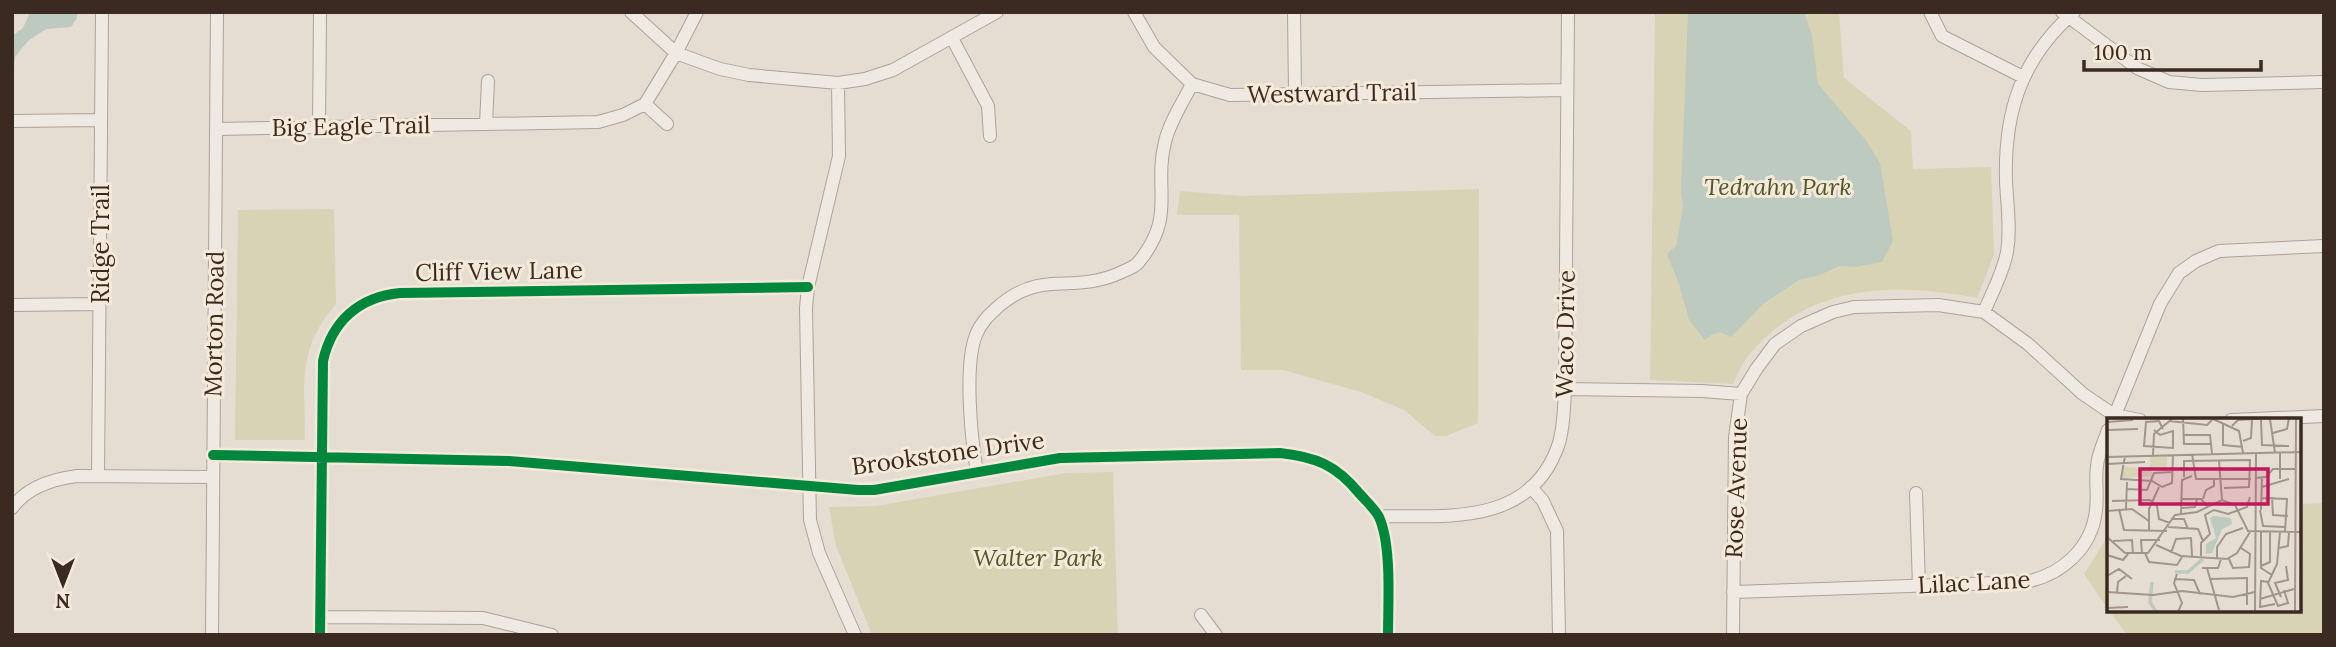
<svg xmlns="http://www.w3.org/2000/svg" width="2336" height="647" viewBox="0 0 2336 647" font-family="Lora,serif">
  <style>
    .green { fill: #d8d3b5 }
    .water { fill: #bccac0 }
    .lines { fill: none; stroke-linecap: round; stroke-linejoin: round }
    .minor-casing { stroke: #aca39a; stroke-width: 14 }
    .minor { stroke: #eee9e3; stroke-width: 12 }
    .cycleway-casing { stroke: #f5e9d9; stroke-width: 15 }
    .cycleway { stroke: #00873e; stroke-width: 10 }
    .labels { text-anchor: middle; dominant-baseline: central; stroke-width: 6; stroke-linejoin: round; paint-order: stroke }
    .street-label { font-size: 24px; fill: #3b2a21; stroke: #f5e9d9 }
    .park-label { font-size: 24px; font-style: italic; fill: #515729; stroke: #f5e9d9 }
    .inset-river { fill: none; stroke: #bccac0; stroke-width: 3.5 }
    .inset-road { fill: none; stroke: #a2958b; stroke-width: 2 }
    .view { fill: #c2185b; fill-opacity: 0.15; stroke: #c2185b; stroke-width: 3.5 }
    .inset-edge { fill: none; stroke: #3b2a21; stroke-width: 3.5 }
  </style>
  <rect width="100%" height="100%" fill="#e6ddd2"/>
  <path class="green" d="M1655 12H1839L1844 78 1911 131 1913 169 1991 167 1994 255 1977 298C1892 282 1808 284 1749 355 1742 363 1738 374 1733 384L1650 380Z
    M1479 189 1478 423 1446 436H1435L1404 410 1361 392 1283 370H1241L1239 215H1177L1180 191 1241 196Z
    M334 209 336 304C296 350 305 384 305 440H235L238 210Z
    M1113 472 1118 635H872L836 546 829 507 876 506 1066 473Z
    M2324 503V635H2127L2109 610H2299V504Z
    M2108 531V609L2084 574 2106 539Z"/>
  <path class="water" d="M30 12H77V18L71 27 46 29 28 41 15 57 12 87V36L23 28Z
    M1688 12H1804L1812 35 1818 84 1865 139 1880 163 1893 241 1882 262 1856 267 1839 266 1820 275 1799 280 1763 304 1731 337 1720 332 1711 335 1705 340 1689 320 1679 284 1667 254 1676 246 1683 206 1681 192Z"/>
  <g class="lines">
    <defs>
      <path id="minor" d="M631 12 676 53 720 69 749 75 838 83 865 79 893 70 997 12
        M1134 12 1154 47 1192 84 1230 95 1567 90
        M1294 12 1295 94
        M1930 12 1942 36 2023 77
        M2062 12 2137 68 2169 82 2202 85 2324 82
        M952 38 988 106 990 136
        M838 83 839 156 808 287 806 308 810 520 819 553 855 635
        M645 104 676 53 697 12
        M12 121 101 120
        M486 124 488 81
        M319 127 320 12
        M216 129 598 122 623 115 645 104 667 124
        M12 305 99 304
        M1984 312C1992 293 2003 273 2007 252 2011 229 2007 204 2006 181 2004 112 2021 59 2074 12
        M1565 389 1702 391 1741 394
        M2113 420 2160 304 2179 273 2196 261 2219 251 2324 246
        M2231 420 2324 416
        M213 455 509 461 858 490H874L1060 458 1280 453C1316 457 1336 465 1359 493 1365 500 1375 509 1379 517 1392 546 1388 603 1388 635
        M977 472C971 438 964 365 976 335 981 322 990 314 999 306 1015 292 1031 285 1052 284 1079 283 1100 283 1124 271 1129 269 1134 267 1138 263 1177 216 1153 190 1165 142 1170 121 1183 102 1192 84
        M98 476 102 12
        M1531 487 1543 501 1557 531 1559 635
        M1916 493 1919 586
        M12 508C27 487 53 479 77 476L213 477
        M1379 516C1448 516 1532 526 1559 443 1564 426 1564 407 1565 389L1568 12
        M1733 592 2025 582C2062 575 2092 548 2096 510 2098 495 2095 480 2097 466 2098 453 2104 442 2108 430
        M1201 615 1216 635
        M320 617 483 618 552 635
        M212 635 217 12
        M320 635 323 361C332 321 359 297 400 293L808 287
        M1733 635 1735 437 1741 394 1757 368 1775 344 1801 326 1833 312 1854 307 1938 305 1984 312 2028 344 2083 394 2114 415 2140 420"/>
    </defs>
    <use href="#minor" class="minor-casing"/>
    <use href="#minor" class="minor"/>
    <defs>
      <path id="cycleway" d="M213 455 509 461 858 490H874L1060 458 1280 453C1316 457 1336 465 1359 493 1365 500 1375 509 1379 517 1392 546 1388 603 1388 635
        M320 635 323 361C332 321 359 297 400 293L808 287"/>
    </defs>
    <use href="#cycleway" class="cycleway-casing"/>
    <use href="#cycleway" class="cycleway"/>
  </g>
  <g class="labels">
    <g class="street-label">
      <text transform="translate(1332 93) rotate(-1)">Westward Trail</text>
      <text transform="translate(351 126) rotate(-1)">Big Eagle Trail</text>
      <text transform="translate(100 244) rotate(-90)">Ridge Trail</text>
      <text transform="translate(499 271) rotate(-1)">Cliff View Lane</text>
      <text transform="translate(214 324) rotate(-89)">Morton Road</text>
      <text transform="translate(1565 334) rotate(-89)">Waco Drive</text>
      <text transform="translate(948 453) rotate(-8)">Brookstone Drive</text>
      <text transform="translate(1736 488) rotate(-88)">Rose Avenue</text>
      <text transform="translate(1974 582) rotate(-3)">Lilac Lane</text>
    </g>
    <g class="park-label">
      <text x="1778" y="186">Tedrahn Park</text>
      <text x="1038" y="557">Walter Park</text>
    </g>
  </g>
  <g transform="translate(2107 418)">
    <rect width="194" height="194" fill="#e6ddd2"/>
    <path d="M60 38V49L44 50 45 58 14 60 18 49 38 50 43 48V39Z" fill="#d8d3b5"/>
    <path d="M107 98 124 100 125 106 115 111 105 135 99 136V126L109 120 103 100Z" fill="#bccac0"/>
    <path class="inset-river" d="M68 154H81L96 141M45 164 43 184 49 194"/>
    <path class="inset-road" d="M76 0 77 26H105M104 0 132 13 136 35M163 1 168 35M154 2 155 27 182 28M62 3 100 7 105 2M0 4 26 2M116 5V27L136 29M125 8 131 2 165 0M0 12 31 11M47 12 53 17 66 13V30L37 28 39 4 52 3 56 11M166 15 180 11 182 0M76 17H103L105 36M136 23 144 20 145 2M173 35V61M85 36 89 61H144M46 37 47 16 66 0M18 38 14 61 45 63 55 69 65 65 66 37M0 39 195 34M112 43 115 82M0 46 38 44M114 51 143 52M77 59V43L143 42 142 69 117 70M149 60 159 59 166 51H188M155 69 182 61M20 71 40 72 47 55 66 54M165 79 166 97 181 98M155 80 180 81 178 114M75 81H94L100 88M96 81 99 72 107 68V60M5 83 43 82 50 88 52 101 63 105M75 90 88 89 90 81M12 91 17 112 60 113M19 91 20 64M153 92 156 108 178 109M154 92 155 60M0 93 25 91 42 103M74 95 75 62 85 58M64 101H77L81 111M61 109 91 111 96 123M42 112V91L52 69M154 114V150L165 157M173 114 170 146 161 165 171 188 181 185 177 172M0 119 18 135H41L68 97 90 94 115 82 128 87 141 113 195 114M6 123 25 122 26 136M49 127 74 138 120 141 130 135 143 114M172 130 181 128 182 114M38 135 42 144 70 147 75 139M64 135 69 121 84 120 85 138M35 136 34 122H53M0 137 16 142 21 136M94 138V125L103 116 98 97 107 92 121 96 140 89 143 79M110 141V129L119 116 136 110M122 141 126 150 142 149 143 136 134 130M154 148 163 144V114M95 150H111L114 141M100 150 112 192M70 156 67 165 75 185 71 194M0 158 12 151 25 161M67 161 87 162 93 176M102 161 140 160V187M162 164 154 163 153 189 168 186M0 174 46 177 75 173 126 179 148 174M10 175 11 164 19 158M174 179 168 165 181 162 179 148M153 181 187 171M0 190 21 189M148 194 149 35M188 194 189 0"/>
    <path class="view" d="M33 51H161V86H33Z"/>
    <rect width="194" height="194" class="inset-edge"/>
  </g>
  <rect width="2336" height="647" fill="none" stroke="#3b2a21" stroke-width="28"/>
  <g transform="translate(63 584) rotate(180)" stroke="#f5e9d9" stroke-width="5" paint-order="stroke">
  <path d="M0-5L12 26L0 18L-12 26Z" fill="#3b2a21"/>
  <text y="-10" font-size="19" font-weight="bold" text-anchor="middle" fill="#3b2a21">N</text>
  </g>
  <path d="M2084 60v10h177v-10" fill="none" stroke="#3b2a21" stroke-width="3.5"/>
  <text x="2094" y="60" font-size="21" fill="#3b2a21" stroke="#f5e9d9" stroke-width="5" paint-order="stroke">100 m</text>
</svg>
